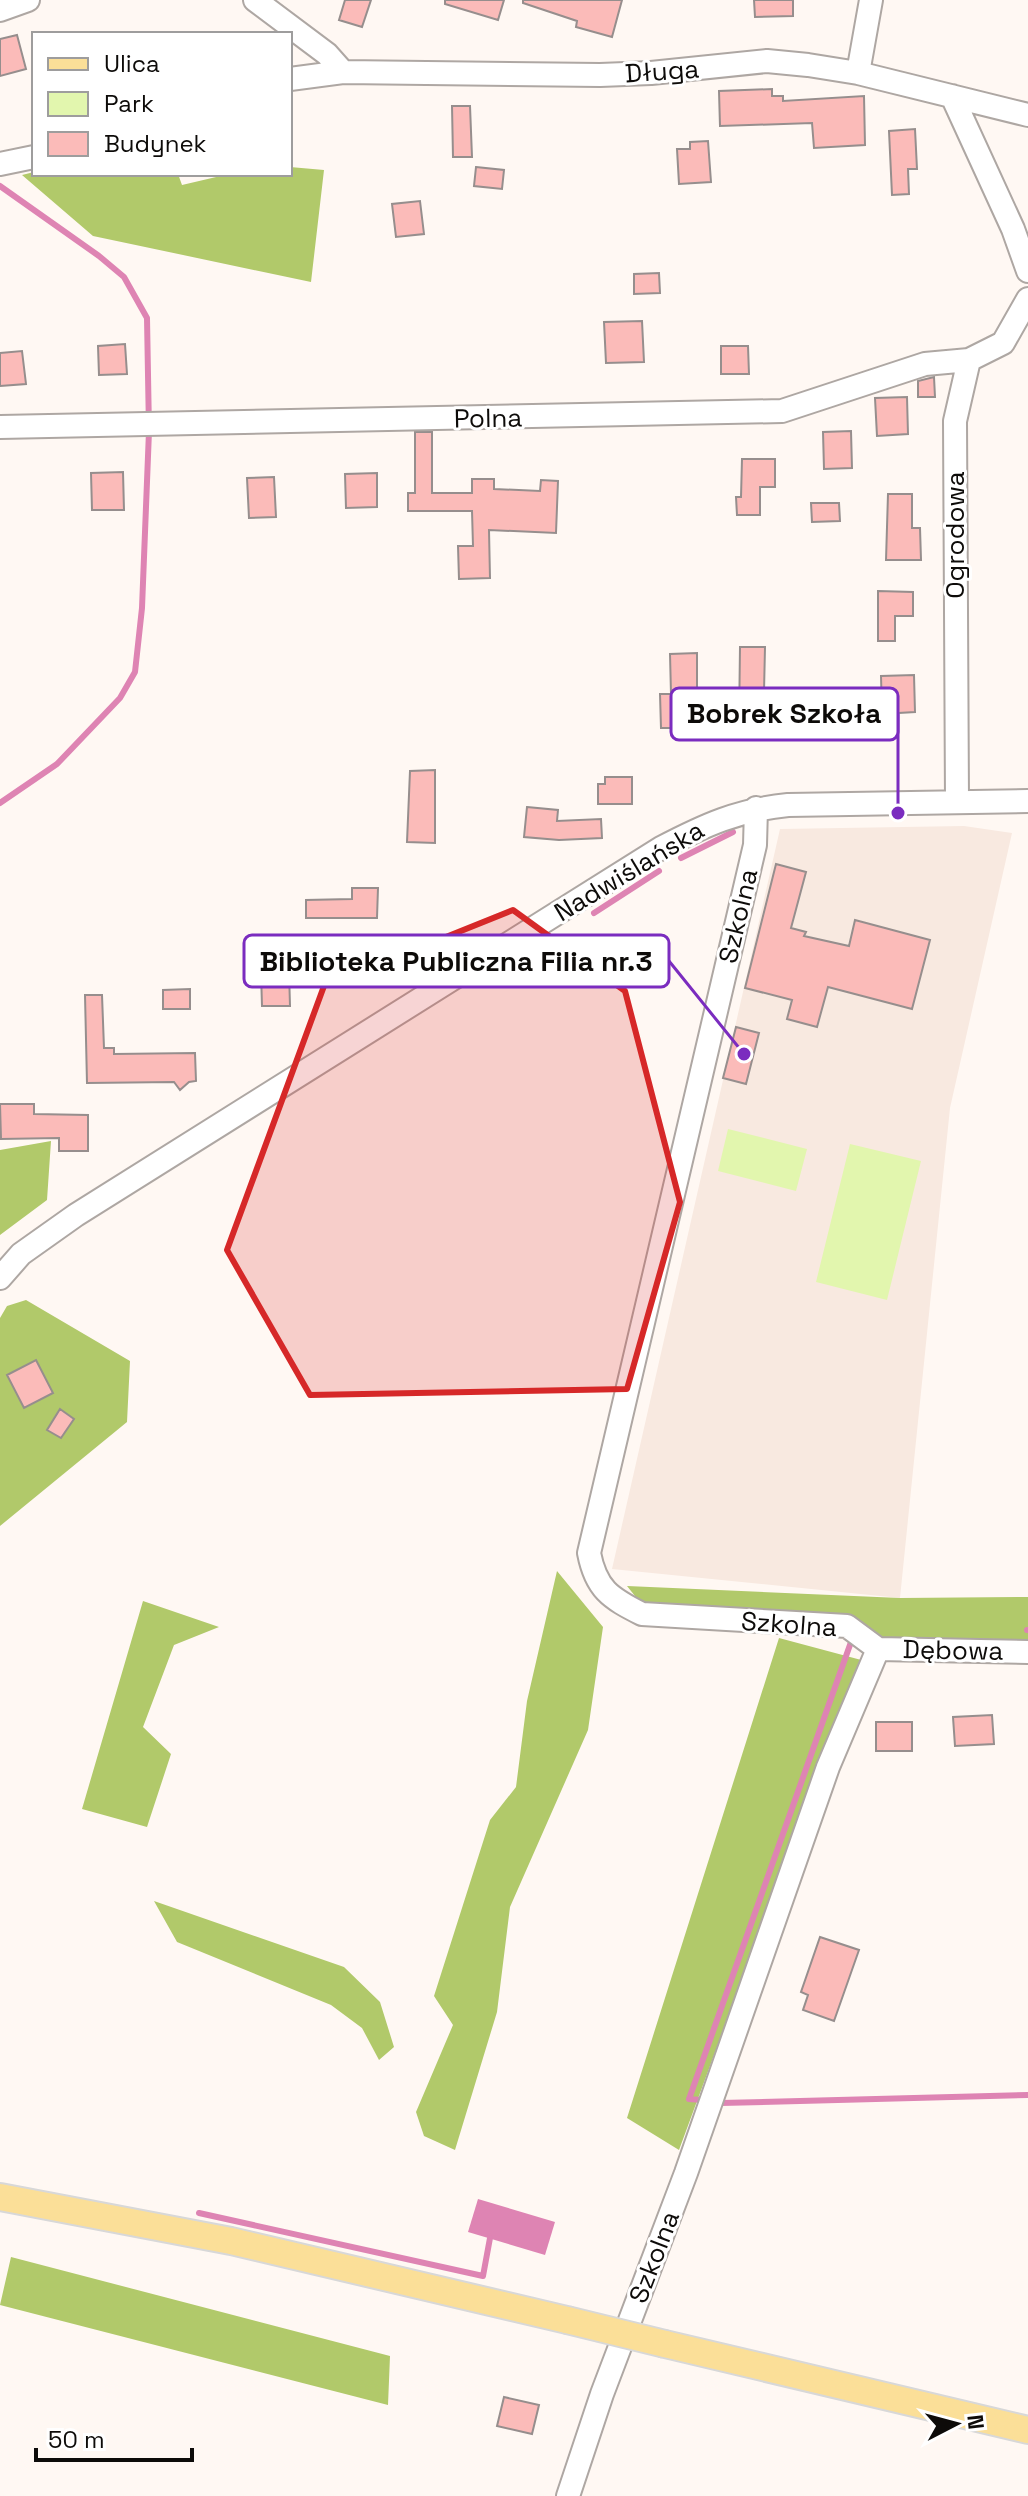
<svg xmlns="http://www.w3.org/2000/svg" width="1028" height="2496" viewBox="0 0 1028 2496" font-family="'Space Grotesk',sans-serif">
  <style>
    .built { fill: #f8e9e0 }
    .green { fill: #e2f6ae }
    .forest { fill: #b1c96a }
    .water { fill: #de84b3 }
    .lines { fill: none; stroke-linecap: round; stroke-linejoin: round }
    .stream { stroke: #de84b3; stroke-width: 6 }
    .building { fill: #fbbbb9; stroke: #968e8d; stroke-width: 2 }
    .minor-casing { stroke: #aea7a3; stroke-width: 26 }
    .major-casing { stroke: #d8d8d8; stroke-width: 30 }
    .minor { stroke: #fff; stroke-width: 22 }
    .major { stroke: #fbdf98; stroke-width: 26 }
    .major-bridge-casing { stroke: #d8d8d8; stroke-width: 30; stroke-linecap: butt }
    .major-bridge { stroke: #fbdf98; stroke-width: 26 }
    .marked { fill: #d62828; fill-opacity: 0.2; stroke: #d62828; stroke-width: 6; stroke-linejoin: round }
    .labels { text-anchor: middle; dominant-baseline: central; stroke-width: 6; stroke-linejoin: round; paint-order: stroke }
    .street-label { font-size: 26px; fill: #0d0b09; stroke: #fff }
    .leader { fill: none; stroke: #7b2cbf; stroke-width: 3 }
    .callout-dot { fill: #7b2cbf; stroke: #fff; stroke-width: 3 }
    .callout { fill: #fff; stroke: #7b2cbf; stroke-width: 3 }
    .callout-label { font-size: 28px; text-anchor: middle; font-weight: bold; fill: #0d0b09 }
  </style>
  <rect width="100%" height="100%" fill="#fff8f3"/>
  <path class="built" d="M964 826 1012 833 950 1108 900 1598 612 1569 780 829Z"/>
  <path class="green" d="M728 1129 807 1149 796 1191 718 1171Z
    M850 1144 921 1161 887 1300 816 1282Z"/>
  <path class="forest" d="M290 167 324 170 311 282 93 236 22 175 34 172V174H178L182 185 229 174H290Z
    M51 1141 47 1200 0 1235V1150Z
    M26 1300 130 1361 127 1422 0 1526V1318L7 1306Z
    M557 1571 603 1627 588 1730 510 1907 497 2012 455 2150 424 2136 416 2112 453 2025 434 1996 490 1820 516 1787 527 1701Z
    M627 1586 900 1598 1028 1597V1644L884 1642 643 1606Z
    M143 1601 219 1627 174 1645 143 1727 171 1754 147 1827 82 1809Z
    M779 1638 865 1661 821 1765 679 2150 627 2118Z
    M154 1901 344 1967 380 2002 394 2047 379 2060 362 2028 331 2005 177 1942Z
    M11 2257 390 2356 388 2405 0 2305Z"/>
  <path class="water" d="M478 2199 555 2222 545 2255 468 2232Z"/>
  <g class="lines">
    <path class="stream" d="M0 186 99 256 124 277 147 318 149 431 142 608 135 672 120 698 57 764 0 803
      M681 858 733 832
      M594 913 659 871
      M1027 1630H1028
      M702 2100 689 2099 851 1642
      M721 2103 1028 2095
      M199 2213 483 2276 490 2238"/>
  </g>
  <path class="building" d="M345 0H371L362 27 339 20Z
    M445 0H504L498 20 445 4Z
    M523 0H622L612 37 576 27 577 21 523 3Z
    M754 0H793V16L755 17Z
    M17 35 26 69 0 76V39Z
    M772 89V96H783V101L864 96 865 145 814 148 812 123 720 126 719 91Z
    M452 106H470L472 157H453Z
    M915 129 917 169H908L909 194 892 195 889 131Z
    M708 141 711 182 679 184 677 149H690V142Z
    M476 167 504 170 502 189 474 186Z
    M420 201 424 234 396 237 392 204Z
    M659 273 660 293 634 294V274Z
    M642 321 644 362 606 363 604 322Z
    M125 344 127 374 99 375 98 346Z
    M721 346H748L749 374H721Z
    M22 351 26 384 0 386V353Z
    M934 377 935 397H918V381Z
    M907 397 908 434 877 436 875 398Z
    M851 431 852 468 824 469 823 432Z
    M415 432H432V493H472V479H494V489L540 491 541 480 558 481 556 533 489 530 490 578 459 579 458 546H473L472 511H408V493H415Z
    M742 459H775V487H760V515H737L736 497H741Z
    M123 472 124 510H92L91 473Z
    M377 473V507L346 508 345 474Z
    M274 477 276 517 249 518 247 478Z
    M888 494H912V528H920L921 560H886Z
    M811 503H839L840 521 812 522Z
    M878 591 913 592V616H895V641H878Z
    M740 647H765L764 692 771 691 772 699 827 697 828 725 800 727V722L739 724Z
    M697 653V728H661L660 694H671L670 654Z
    M914 675 915 712 882 714 881 676Z
    M435 770V843L407 842 410 771Z
    M605 777H632V804H598V784H605Z
    M527 807 558 810 557 821 601 819 602 838 559 840 524 837Z
    M776 864 806 872 791 928 806 932 804 936 849 946 855 920 930 940 912 1009 828 987 817 1027 787 1019 792 1000 745 988Z
    M352 888H378L377 918H306V900L352 899Z
    M289 971 290 1006H262L261 972Z
    M190 989V1009H163V990Z
    M85 995H102L104 1048H114V1054L195 1053 196 1081 189 1082 180 1090 174 1082 87 1083Z
    M736 1027 759 1033 746 1084 723 1078Z
    M0 1104H34V1114L88 1115V1151H59V1138L1 1139Z
    M36 1360 53 1393 24 1408 7 1375Z
    M60 1409 74 1419 61 1438 47 1430Z
    M992 1715 994 1744 955 1746 953 1717Z
    M876 1722H912V1751H876Z
    M820 1937 859 1950 834 2021 803 2010 808 1995 801 1992Z
    M504 2397 539 2405 532 2434 497 2426Z"/>
  <g class="lines">
    <defs>
      <path id="minor" d="M255 0 327 54 343 72
        M0 10 28 0
        M858 73 871 0
        M290 79 343 72 600 75 651 73 767 61 808 65 858 73 1028 115
        M952 96 1013 229 1028 271
        M0 164 34 157
        M0 427 782 411 925 364 969 360 1003 343 1028 299
        M957 801 955 421 969 360
        M756 808 755 845 589 1553C596 1589 610 1598 642 1614L847 1626 878 1649
        M0 1278 21 1254 76 1215 661 848C705 825 738 810 788 805L1028 801
        M878 1649 1028 1652
        M568 2496 602 2394 686 2173 828 1767 878 1649"/>
      <path id="major" d="M0 2197 231 2241 567 2320
        M665 2344 1028 2430"/>
    </defs>
    <use href="#minor" class="minor-casing"/>
    <use href="#major" class="major-casing"/>
    <use href="#minor" class="minor"/>
    <use href="#major" class="major"/>
    <defs>
      <path id="major-bridge" d="M567 2320 665 2344"/>
    </defs>
    <use href="#major-bridge" class="major-bridge-casing"/>
    <use href="#major-bridge" class="major-bridge"/>
  </g>
  <path class="marked" d="M513 910 625 991 680 1202 627 1389 310 1395 227 1250 324 986Z"/>
  <g class="labels">
    <g class="street-label">
      <text transform="translate(662 71) rotate(-4)">Długa</text>
      <text transform="translate(488 418) rotate(-1)">Polna</text>
      <text transform="translate(955 535) rotate(-90)">Ogrodowa</text>
      <text transform="translate(629 871) rotate(-31)">Nadwiślańska</text>
      <text transform="translate(738 916) rotate(-77)">Szkolna</text>
      <text transform="translate(789 1624) rotate(4)">Szkolna</text>
      <text transform="translate(953 1650) rotate(1)">Dębowa</text>
      <text transform="translate(654 2257) rotate(-69)">Szkolna</text>
    </g>
  </g>
  <path class="leader" d="M898 813L898 714M744 1054L669 961"/>
  <g class="callout-dot">
    <circle cx="898" cy="813" r="8"/>
    <circle cx="744" cy="1054" r="8"/>
  </g>
  <g class="callout">
    <rect x="671" y="688" width="227" height="52" rx="8"/>
    <rect x="244" y="935" width="425" height="52" rx="8"/>
  </g>
  <g class="callout-label">
    <text x="784" y="723">Bobrek Szkoła</text>
    <text x="456" y="971">Biblioteka Publiczna Filia nr.3</text>
  </g>
  <rect x="32" y="32" width="260" height="144" fill="#ffffff" stroke="#9e9d9d" stroke-width="2"/>
  <rect x="48" y="58" width="40" height="12" fill="#fbdf98" stroke="#9e9d9d" stroke-width="2"/>
  <text x="104" y="72" font-size="24" fill="#0d0b09">Ulica</text>
  <rect x="48" y="92" width="40" height="24" fill="#e2f6ae" stroke="#9e9d9d" stroke-width="2"/>
  <text x="104" y="112" font-size="24" fill="#0d0b09">Park</text>
  <rect x="48" y="132" width="40" height="24" fill="#fbbbb9" stroke="#9e9d9d" stroke-width="2"/>
  <text x="104" y="152" font-size="24" fill="#0d0b09">Budynek</text>
  <g transform="translate(956 2424) rotate(84)" stroke="#ffffff" stroke-width="6" paint-order="stroke">
  <path d="M0-6L14 30L0 20L-14 30Z" fill="#0d0b09"/>
  <text y="-12" font-size="22" font-weight="bold" text-anchor="middle" fill="#0d0b09">N</text>
  </g>
  <path d="M36 2448v12h156v-12" fill="none" stroke="#0d0b09" stroke-width="4"/>
  <text x="48" y="2448" font-size="24" fill="#0d0b09" stroke="#ffffff" stroke-width="6" paint-order="stroke">50 m</text>
</svg>
